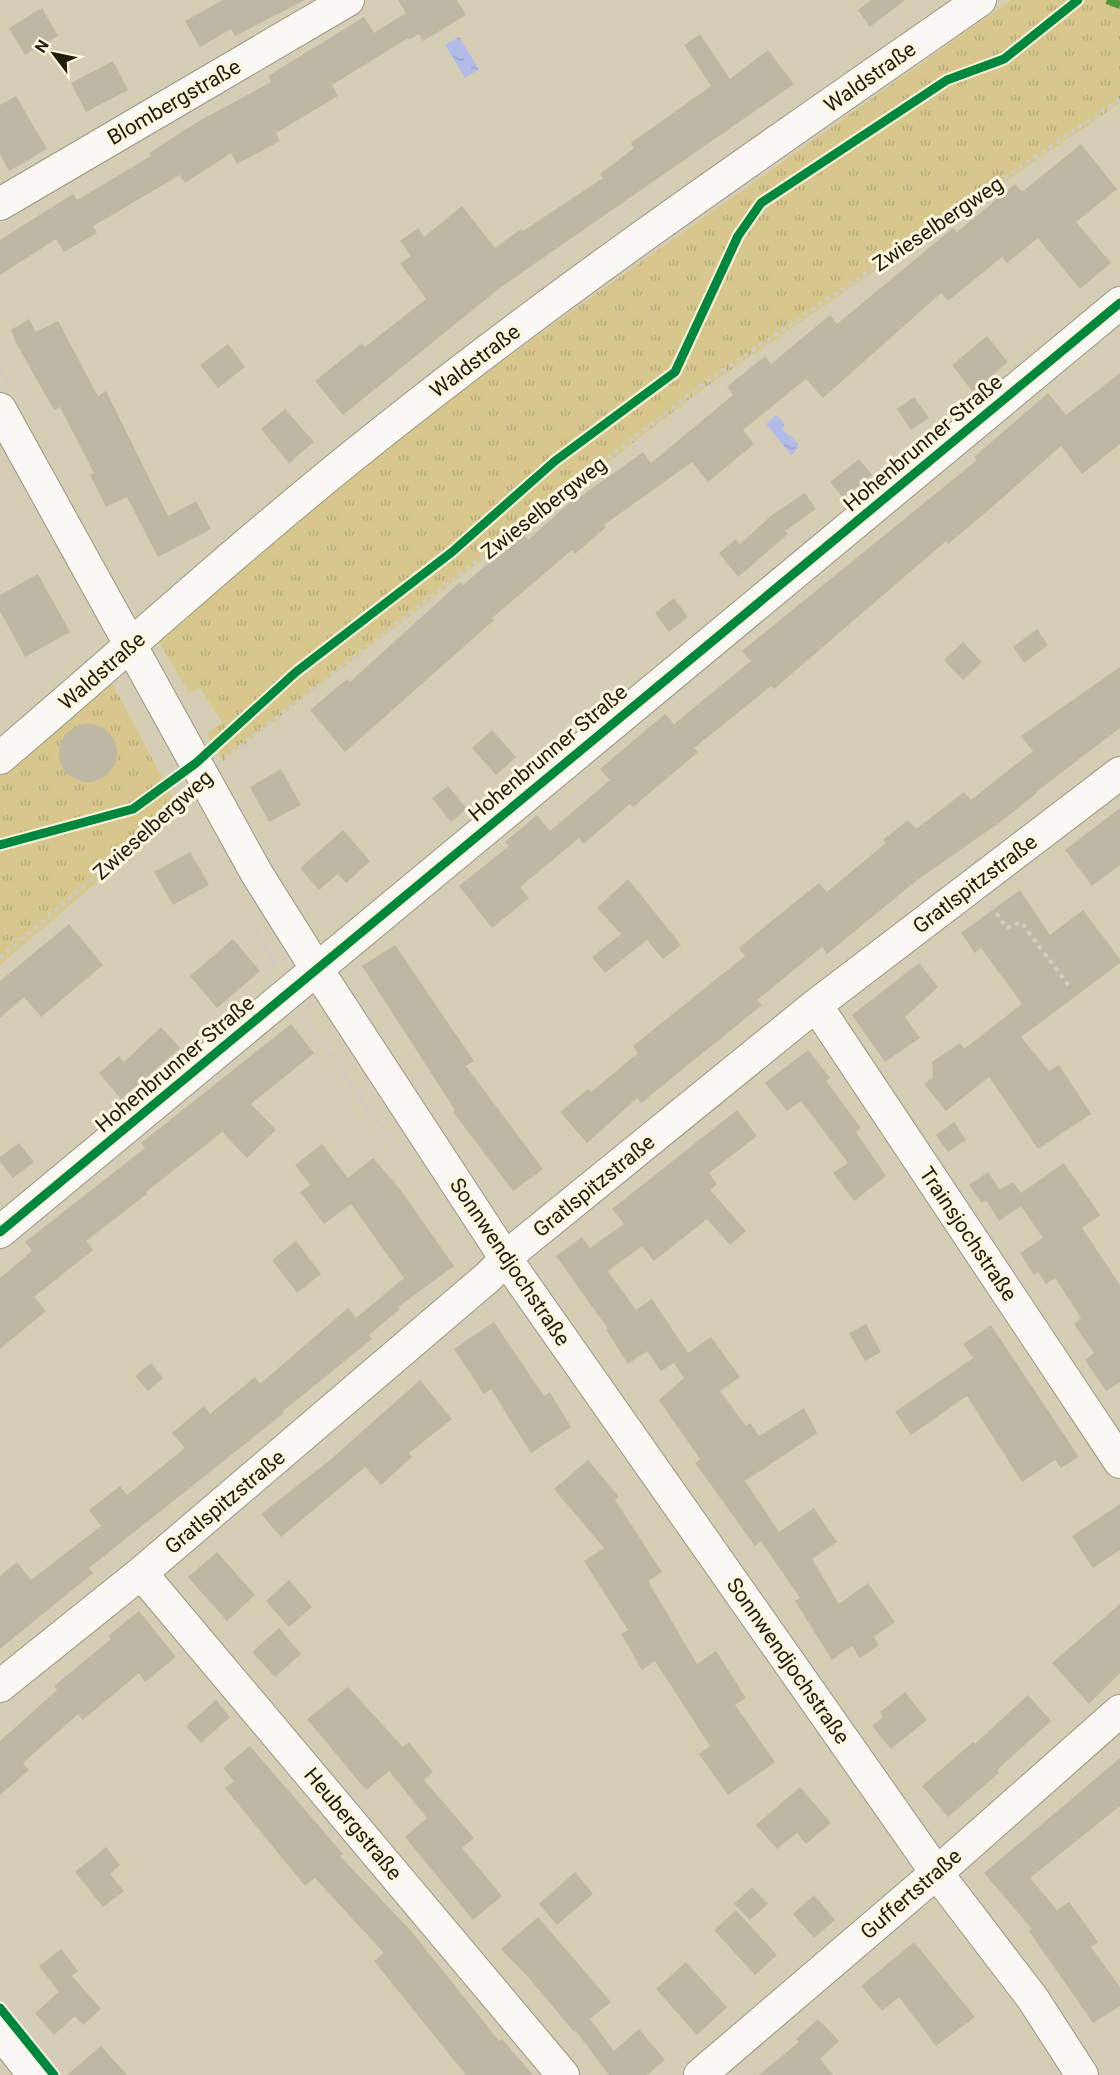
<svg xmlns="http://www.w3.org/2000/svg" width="1120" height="2075" viewBox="0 0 1120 2075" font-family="Roboto,sans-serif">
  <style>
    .grass { fill: url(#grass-tufts) }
    .water { fill: url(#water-ripples) }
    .building { fill: #bdb7a4 }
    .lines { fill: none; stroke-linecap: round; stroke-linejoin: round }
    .minor-casing { stroke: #9a9581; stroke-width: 34 }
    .path { stroke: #cdcbc4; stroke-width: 4; stroke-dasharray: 4.5 4.5; stroke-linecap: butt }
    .minor { stroke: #f9f8f4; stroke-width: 32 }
    .quiet { stroke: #4d9a3b; stroke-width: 8; stroke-dasharray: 15 8; stroke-linecap: butt }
    .cycleway-casing { stroke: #fdf7e0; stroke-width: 13 }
    .cycleway { stroke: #00873e; stroke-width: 9 }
    .labels { text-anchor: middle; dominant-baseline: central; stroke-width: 6; stroke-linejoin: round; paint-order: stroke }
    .street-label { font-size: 21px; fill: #211c0b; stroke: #fdf7e0 }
  </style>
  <defs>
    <pattern id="grass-tufts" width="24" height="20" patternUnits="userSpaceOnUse" patternTransform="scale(1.5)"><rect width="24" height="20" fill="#d7c78d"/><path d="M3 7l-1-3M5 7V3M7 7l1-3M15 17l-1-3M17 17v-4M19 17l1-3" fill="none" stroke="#b8aa78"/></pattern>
    <pattern id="water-ripples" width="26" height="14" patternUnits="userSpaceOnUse" patternTransform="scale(1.5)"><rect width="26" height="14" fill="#b3bce9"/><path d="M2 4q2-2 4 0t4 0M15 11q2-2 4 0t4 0" fill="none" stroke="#9aa1c6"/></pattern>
  </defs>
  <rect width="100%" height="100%" fill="#d5ceb5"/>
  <path class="grass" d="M1011 0H1120V103L700 391 223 761 207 733 222 722 200 688 189 693 156 636 393 443 531 340Z
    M109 677 180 811 0 965V772Z"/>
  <path class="water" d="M459 37 479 69 465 78 445 45Z
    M777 415 784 423 783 430 798 443V449L791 455 766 424Z"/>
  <path class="building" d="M223 0H305L235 36 231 29 200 47 185 21Z
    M398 0H457L466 15 423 41 419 34 409 40 408 38 332 85 338 96 276 133 280 141 237 164 231 153 185 183 180 175 93 226 97 233 64 252 56 239 0 275V240L73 194 77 200 151 156 149 153 199 121 271 82 268 76 364 17 374 33 406 13Z
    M871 0H905L870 27 858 10Z
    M42 8 58 36 25 55 9 28Z
    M700 34 730 79 768 50 794 84 501 287 343 415 315 381 362 343 365 347 426 299 400 263 411 256 400 241 418 228 424 237 462 206 495 248 521 229 523 231 603 178 600 174 634 148 631 143 711 86 684 45Z
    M113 61 128 90 86 112 71 83Z
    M16 96 47 149 9 171 0 154V105Z
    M1081 144 1117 189 1076 222 1111 263 1080 289 1038 238 1007 263 1002 257 948 301 941 293 823 398 806 379 743 430 754 444 708 482 692 462 604 525 606 527 575 554 572 550 492 618 494 620 345 752 310 710 347 679 350 682 460 582 463 585 523 534 528 540 578 495 580 497 643 452 651 463 733 395 727 387 765 356 771 364 830 315 837 324 953 228 957 232 1015 184 1022 192Z
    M29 319 36 332 58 321 98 396 106 391 168 516 196 501 211 529 158 557 127 497 106 507 90 475 94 473 60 407 54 410 16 343 11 330Z
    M987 336 1008 362 973 392 952 365Z
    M228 344 245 367 218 388 200 365Z
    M1120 373V444L1082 474 1061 446 991 508 948 544 946 541 774 689 771 686 694 748 698 752 633 807 630 804 583 844 579 838 520 887 529 898 492 928 459 886 509 846 505 842 537 815 550 831 610 780 600 769 665 714 674 724 751 661 742 651 977 460 974 457 1048 393 1066 415Z
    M914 397 929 418 911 430 897 409Z
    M285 409 314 442 289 463 261 429Z
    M859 459 872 475 843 498 830 482Z
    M805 493 816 509 785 531 788 534 738 577 719 553 736 539 740 544 772 515Z
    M38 574 70 632 25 657 0 611V595Z
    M674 598 688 617 669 632 655 613Z
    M1037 629 1048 645 1024 663 1013 647Z
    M963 642 982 662 963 680 944 660Z
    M1120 667V728L1036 792 1037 793 1003 820 916 881 827 954 822 947 757 1000 762 1005 641 1103 637 1098 587 1143 560 1112 588 1089 591 1092 638 1053 633 1046 745 956 739 948 774 919 819 883 827 892 886 843 883 840 908 820 916 829 964 792 971 800 1033 751 1021 736Z
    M59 753a29 29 0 1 1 58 0a29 29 0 1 1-58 0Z
    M492 730 516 757 496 775 472 748Z
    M281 769 301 805 269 822 250 787Z
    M448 786 467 809 451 822 432 798Z
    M1120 808V865L1092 886 1065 850Z
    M343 830 370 861 346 883 338 874 319 890 300 868Z
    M190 852 209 885 173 905 154 872Z
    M628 879 681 945 663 959 647 940 605 973 592 957 621 934 597 908Z
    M1020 890 1050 935 1083 910 1120 959V963L1021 1037 1049 1071 1059 1065 1091 1114 1038 1149 989 1077 946 1111 924 1084 933 1077 932 1062 960 1043 964 1049 1022 1004 981 948 975 953 961 933Z
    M69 924 103 965 41 1017 24 997 0 1018V981Z
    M233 939 260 971 217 1008 190 976Z
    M395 945 474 1061 466 1066 543 1169 513 1191 453 1112 455 1110 362 966Z
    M919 963 938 987 905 1017 920 1038 885 1062 852 1015Z
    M291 1024 314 1053 251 1104 276 1130 247 1158 222 1132 146 1192 147 1194 86 1241 93 1250 34 1297 46 1311 0 1349V1278L32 1251 25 1242 145 1148 141 1143Z
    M161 1027 180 1048 121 1099 99 1073 119 1056 124 1062Z
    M808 1050 830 1078 826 1081 861 1128 856 1132 886 1176 854 1201 833 1173 848 1163 801 1101 787 1111 765 1083Z
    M737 1110 757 1136 709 1173 717 1184 710 1190 746 1231 730 1245 707 1219 654 1261 642 1246 608 1271 636 1310 652 1299 688 1353 711 1337 740 1377 720 1391 746 1426 750 1423 759 1436 804 1408 817 1433 745 1481 779 1532 814 1508 837 1542 812 1559 839 1604 868 1583 895 1622 874 1637 879 1645 860 1658 852 1646 832 1660 795 1601 800 1598 761 1541 755 1546 695 1463 700 1459 659 1400 684 1378 674 1363 680 1359 661 1371 647 1351 628 1364 606 1330 608 1329 556 1256 582 1237 590 1248 624 1224 612 1209Z
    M954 1122 966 1140 948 1152 936 1135Z
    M19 1143 34 1162 13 1178 0 1162V1157Z
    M322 1144 348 1178 373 1158 400 1189 454 1266 398 1307 400 1309 369 1335 372 1339 283 1411 284 1413 89 1568 93 1573 0 1649V1576L17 1562 31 1580 101 1526 89 1510 120 1486 127 1495 185 1448 172 1433 204 1406 210 1414 255 1377 260 1384 348 1308 356 1318 404 1278 351 1204 324 1224 300 1192 310 1185 295 1165Z
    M1064 1163 1100 1215 1082 1228 1120 1285V1382L1106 1391 1085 1360 1094 1353 1074 1324 1081 1318 1055 1278 1046 1284 1038 1272 1034 1275 1020 1253 1043 1238 1021 1206 999 1221 986 1200 982 1203 969 1185 988 1172 1000 1190 1013 1182 1021 1193Z
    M296 1241 321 1274 297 1293 272 1260Z
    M494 1322 544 1396 550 1392 571 1427 531 1453 491 1389 484 1394 454 1349Z
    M866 1324 881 1352 865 1361 849 1333Z
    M991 1325 1079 1457 1061 1468 1055 1460 1022 1482 967 1396 911 1435 895 1412 973 1358 963 1344Z
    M151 1363 163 1378 148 1391 135 1376Z
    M420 1380 452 1419 409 1453 412 1457 381 1485 365 1467 281 1537 261 1514 330 1460Z
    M588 1460 619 1497 615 1500 662 1572 648 1581 697 1664 716 1651 746 1698 735 1705 775 1762 728 1795 699 1754 710 1746 655 1661 642 1670 621 1634 628 1630 584 1561 604 1548 554 1489Z
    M1120 1504V1550L1093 1568 1072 1536Z
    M217 1552 255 1595 227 1621 188 1577Z
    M289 1580 312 1607 289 1627 266 1601Z
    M1120 1604V1673L1089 1704 1052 1663Z
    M139 1611 176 1657 145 1682 139 1673 83 1720 78 1714 23 1763 29 1770 0 1795V1741L57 1690 54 1686 111 1639 108 1636Z
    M279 1628 301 1654 275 1677 252 1652Z
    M348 1687 403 1747 409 1742 433 1772 424 1780 474 1838 462 1848 502 1896 473 1920 405 1837 427 1818 389 1771 366 1790 307 1719Z
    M905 1692 927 1720 891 1749 872 1726 883 1717 880 1712Z
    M1028 1695 1051 1721 997 1770 999 1773 948 1817 922 1786 973 1742 975 1744Z
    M216 1700 230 1717 201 1743 186 1726Z
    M250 1746 343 1854 340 1856 411 1931 499 2041 502 2039 533 2075H466L374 1961 384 1953 315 1878 305 1886 225 1788 234 1781 223 1768Z
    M1120 1758V1806L1030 1878 1057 1910 1069 1902 1098 1942 1091 1947 1120 1987V2006L1093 2023 1029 1931 1032 1929 984 1873Z
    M800 1787 831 1823 806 1844 797 1833 777 1849 756 1825Z
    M106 1847 120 1865 110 1874 124 1891 103 1907 75 1872Z
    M575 1872 593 1894 557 1925 539 1904Z
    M752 1887 768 1904 750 1920 734 1904Z
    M814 1895 835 1920 814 1938 793 1914Z
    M736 1910 777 1955 755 1975 714 1930Z
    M538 1917 611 2002 590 2019 614 2051 639 2029 665 2060 647 2075H609L576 2031 574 2032 530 1979 501 1949Z
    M914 1942 975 2017 936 2046 899 1997 882 2011 861 1986Z
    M61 1949 78 1971 72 1976 101 2009 83 2025 75 2016 54 2035 35 2013 59 1992 39 1966Z
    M686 1962 727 2007 697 2035 656 1989Z
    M818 2019 839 2041 820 2059 833 2075H759L799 2042 796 2039Z
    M101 2046 127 2075H67Z"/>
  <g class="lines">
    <defs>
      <path id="minor" d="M0 204 348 0
        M0 409 257 874 316 968 506 1259 936 1872 1033 1999 1082 2075
        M0 758C128 649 252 535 384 431 576 278 779 140 980 0
        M816 1005 1120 1462
        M0 1232 1120 303
        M141 1573 563 2075
        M0 1686 141 1573 488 1277 518 1247 816 1005 1120 773
        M0 2032 34 2075
        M700 2075 948 1863 1120 1711"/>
    </defs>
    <use href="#minor" class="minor-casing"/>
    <path class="path" d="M0 370 7 382
      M225 758 696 389 1120 99
      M991 906 1007 928 1021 922 1069 986
      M256 929 277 968
      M0 958 184 800
      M303 1016 399 1152"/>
    <use href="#minor" class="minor"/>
    <path class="quiet" d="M1107 0 1120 5"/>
    <defs>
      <path id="cycleway" d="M0 845 133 809 196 763 296 672 452 552 555 461 675 372 738 236 761 203 947 80 1004 59 1078 0
        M0 1232 1120 303
        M0 2008 54 2075"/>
    </defs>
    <use href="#cycleway" class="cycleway-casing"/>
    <use href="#cycleway" class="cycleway"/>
  </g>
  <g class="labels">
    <g class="street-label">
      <text transform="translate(870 77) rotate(-35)">Waldstraße</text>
      <text transform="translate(174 102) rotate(-30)">Blombergstraße</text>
      <text transform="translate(938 224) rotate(-34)">Zwieselbergweg</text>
      <text transform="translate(475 361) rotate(-37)">Waldstraße</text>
      <text transform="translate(923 443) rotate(-40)">Hohenbrunner Straße</text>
      <text transform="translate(544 508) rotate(-38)">Zwieselbergweg</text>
      <text transform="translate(102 671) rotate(-41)">Waldstraße</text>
      <text transform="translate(548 753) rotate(-40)">Hohenbrunner Straße</text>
      <text transform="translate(153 825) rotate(-42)">Zwieselbergweg</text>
      <text transform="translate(975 884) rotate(-37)">Gratlspitzstraße</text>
      <text transform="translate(175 1064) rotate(-40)">Hohenbrunner Straße</text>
      <text transform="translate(594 1186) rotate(-39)">Gratlspitzstraße</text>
      <text transform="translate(968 1234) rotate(56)">Trainsjochstraße</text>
      <text transform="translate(510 1262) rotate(56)">Sonnwendjochstraße</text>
      <text transform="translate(225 1502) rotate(-40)">Gratlspitzstraße</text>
      <text transform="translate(788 1661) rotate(55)">Sonnwendjochstraße</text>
      <text transform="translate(353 1824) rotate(50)">Heubergstraße</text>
      <text transform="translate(911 1894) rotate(-41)">Guffertstraße</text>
    </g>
  </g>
  <g transform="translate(54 54) rotate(302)" stroke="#fdf7e0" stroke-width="4.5" paint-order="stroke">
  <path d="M0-4.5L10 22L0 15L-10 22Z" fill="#211c0b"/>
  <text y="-9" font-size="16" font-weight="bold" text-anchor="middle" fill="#211c0b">N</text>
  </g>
</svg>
